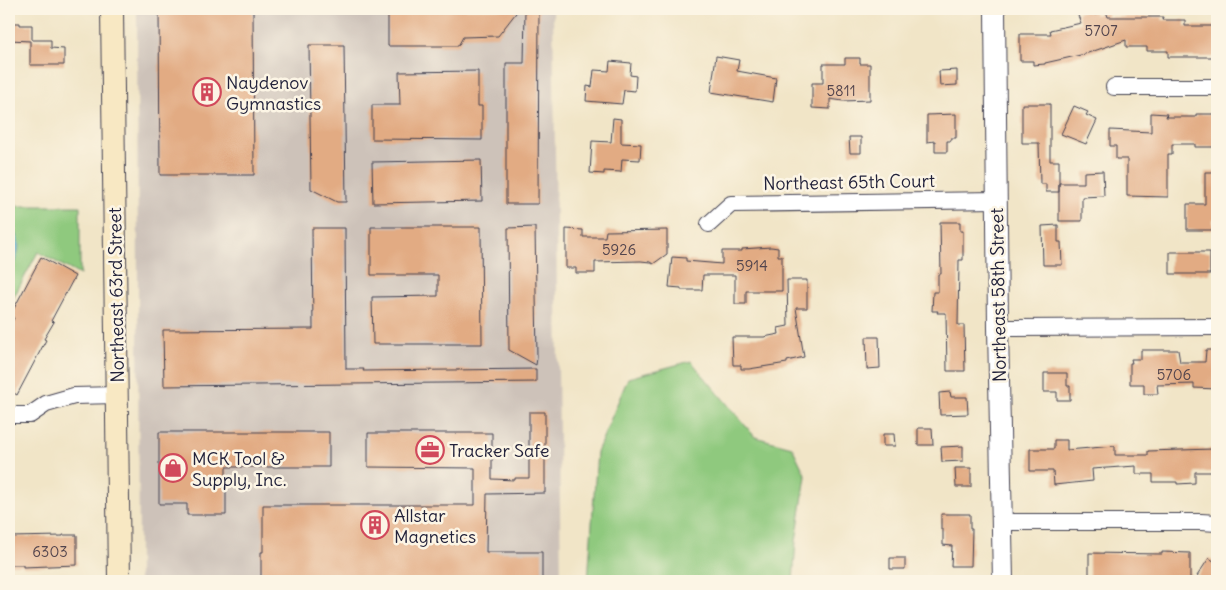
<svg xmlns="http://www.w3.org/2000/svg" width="1226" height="590" viewBox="0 0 1226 590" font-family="Delius,sans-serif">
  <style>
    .industrial { fill: #cdc2b9 }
    .green { fill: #8fc97e; stroke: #58765c }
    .water { fill: #61b6dd; stroke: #426c8c }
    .building { fill: #e2ab83 }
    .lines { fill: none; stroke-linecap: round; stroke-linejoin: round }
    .minor-casing { stroke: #413f50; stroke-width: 18 }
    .tertiary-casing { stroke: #413f50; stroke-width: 22 }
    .secondary-casing { stroke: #413f50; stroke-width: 24 }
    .minor { stroke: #fff; stroke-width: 16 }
    .tertiary { stroke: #fff; stroke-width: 20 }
    .secondary { stroke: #f8e8c3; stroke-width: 22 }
    .labels { text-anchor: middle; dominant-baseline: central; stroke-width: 5; stroke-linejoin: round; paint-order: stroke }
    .number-label { font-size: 15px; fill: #52444d }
    .poi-label { font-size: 18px; fill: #22223b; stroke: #fcf5e5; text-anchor: start }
    .street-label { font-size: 18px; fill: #22223b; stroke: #fcf5e5 }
  </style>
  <rect width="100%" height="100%" fill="#fcf5e5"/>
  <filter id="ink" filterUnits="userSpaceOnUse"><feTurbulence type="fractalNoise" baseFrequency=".02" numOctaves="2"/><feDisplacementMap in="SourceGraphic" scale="10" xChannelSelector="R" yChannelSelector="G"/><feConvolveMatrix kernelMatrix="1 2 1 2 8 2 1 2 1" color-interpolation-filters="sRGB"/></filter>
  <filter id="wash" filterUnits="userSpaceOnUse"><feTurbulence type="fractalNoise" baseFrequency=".0096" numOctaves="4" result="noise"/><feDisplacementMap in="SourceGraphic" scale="20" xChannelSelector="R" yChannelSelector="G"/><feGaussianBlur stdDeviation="1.12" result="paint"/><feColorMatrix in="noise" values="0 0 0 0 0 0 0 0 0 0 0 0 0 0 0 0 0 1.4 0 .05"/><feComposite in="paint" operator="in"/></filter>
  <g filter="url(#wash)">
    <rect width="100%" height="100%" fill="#f1e5c7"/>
    <path class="industrial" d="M137 9H553L561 581H139Z"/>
    <path class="green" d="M9 206H80V275L38 252 9 306Z
      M691 361 755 437 792 447 806 476 796 541 793 581H588L597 452 628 378Z"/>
    <path class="water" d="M9 226C25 242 18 256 9 274Z"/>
    <g id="blocks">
      <path class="building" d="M159 9H253L254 175H160Z
        M388 9H519L498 36 463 37 458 46H388Z
        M525 9H539L538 204H506V63H524Z
        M1089 9H1093L1095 15 1106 11 1108 17H1163L1162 20H1185V26H1217V57H1168V51H1147V47H1126V40L1085 54 1045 63V64L1033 65V61H1020V34H1051L1050 30 1081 23 1077 13Z
        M9 23H20V25H32V40H51V48L64 49V65H30V41L9 40Z
        M309 45H344L346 202H337L311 189Z
        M716 56 739 60 737 71 776 78 773 102 711 92Z
        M845 58H860V64H870V100L843 101 830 99V109L812 108V83H823V64H845Z
        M610 61 631 63 630 75 636 76 635 91 624 90 622 104 586 101 587 86 592 87 594 70 609 71Z
        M957 70V85L940 86 939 71Z
        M478 71V106H482V140L372 139V105H400L399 72Z
        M1022 104H1050V161H1059V192H1046V184H1040L1039 143H1022Z
        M1074 106 1088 112 1086 115 1097 120 1086 144 1061 134Z
        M1151 113 1167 114 1166 117H1196V114H1217V147H1195V144H1172V154H1168V197L1127 196V159H1116V146H1110V130L1151 132Z
        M956 114V138H951V141H947V152H935V141L927 142V115Z
        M613 118 621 119V143L641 144 640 160 622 159 621 172 604 171V174L590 173 592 141 611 142Z
        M849 137H861V153H850Z
        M481 160 482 201 373 203 372 162Z
        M1103 171 1104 196 1082 197V221H1059V183H1084V172Z
        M1205 172H1217V220H1213V230H1187V204H1205Z
        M940 222H960V231H963V260H959L958 325H964L965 371H947L946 313H937L938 311H932L933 292H938V274H941Z
        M1058 225V242H1061L1062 265H1043L1042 226Z
        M371 227H481L482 344H373L372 297 438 296V275H371Z
        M535 227 537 358 536 365 509 350 508 228Z
        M312 228H345L346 369H364L363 371 536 369V382L164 386 163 330 313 329Z
        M566 229 583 230V237H605L606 231 667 230V254L653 264 650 262 641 261 595 262V273H576V268H566Z
        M771 247 778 248V256H782V291H746V304H735V275H703L702 290H681V288L669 287 672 257 686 258V261L722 264V251H742V249Z
        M1170 252H1210V274H1170Z
        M41 257 75 276 51 321 54 322 44 339 46 340 17 395 9 390V328L14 318 10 316Z
        M787 280H807V308H796L804 357 787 361V363L749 369H741V365H733L732 337H764L779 334 778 328 788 326Z
        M866 337H879L880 368 867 369Z
        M1141 350H1178L1180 362H1205L1206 350H1217V389L1194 388V384L1157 385 1158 394H1144V384H1130V363H1132L1131 359H1141Z
        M1044 373H1067V386H1070V400H1057V392H1044Z
        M950 392 951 397H967L968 414 940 415 939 393Z
        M529 412H545V493L487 494 486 552H542V581H261V552H263V505H475V468L368 467V433H492V479L515 480V478H529Z
        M918 428H932L933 445H918Z
        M159 432H329V467H226V515H187V504H159Z
        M883 434H894L895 446H883Z
        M1054 440H1067V450L1115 446V455H1148V451L1213 449V472H1195V483L1177 484V482H1153V474H1136V466L1092 469 1093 481 1054 485 1053 471H1030V449H1054Z
        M963 446V461L942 462 941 447Z
        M955 468H971V487H956Z
        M941 514H970V529H972L971 566H951L952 546 943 545V530H941Z
        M63 535H77V565L23 567V565H9V537L63 536Z
        M1162 552 1190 553V581H1089V553L1162 554Z
        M890 558H905V569H890Z
        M1209 558 1217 563V581H1206L1197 576Z"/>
    </g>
  </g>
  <g filter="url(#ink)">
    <use href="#blocks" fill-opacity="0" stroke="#413f50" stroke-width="1"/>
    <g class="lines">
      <defs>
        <path id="minor" d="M1114 87H1217
          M709 224 731 204 997 200
          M998 328 1217 327
          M9 415H30L46 404 74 396 117 395
          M1002 522H1201L1217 523"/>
        <path id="tertiary" d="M995 9 998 328 1003 581"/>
        <path id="secondary" d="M112 9 119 581"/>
      </defs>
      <use href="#minor" class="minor-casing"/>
      <use href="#tertiary" class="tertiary-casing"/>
      <use href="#secondary" class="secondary-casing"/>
      <use href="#minor" class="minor"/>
      <use href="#tertiary" class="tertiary"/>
      <use href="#secondary" class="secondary"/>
    </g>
  </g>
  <defs>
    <symbol id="building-ring" viewBox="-11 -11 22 22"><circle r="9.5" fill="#fcf5e5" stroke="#d1495b" stroke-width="1.5"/><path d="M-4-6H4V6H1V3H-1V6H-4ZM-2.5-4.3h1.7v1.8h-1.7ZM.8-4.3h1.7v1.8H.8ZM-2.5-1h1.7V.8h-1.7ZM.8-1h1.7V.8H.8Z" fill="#d1495b"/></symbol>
    <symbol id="office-ring" viewBox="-11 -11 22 22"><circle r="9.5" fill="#fcf5e5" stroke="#d1495b" stroke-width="1.5"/><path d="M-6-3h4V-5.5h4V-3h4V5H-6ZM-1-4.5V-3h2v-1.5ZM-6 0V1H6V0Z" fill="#d1495b"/></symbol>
    <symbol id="shop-ring" viewBox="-11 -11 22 22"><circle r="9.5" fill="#fcf5e5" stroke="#d1495b" stroke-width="1.5"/><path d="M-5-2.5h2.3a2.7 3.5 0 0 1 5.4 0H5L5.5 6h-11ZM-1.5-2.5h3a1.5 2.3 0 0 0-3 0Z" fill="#d1495b"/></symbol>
  </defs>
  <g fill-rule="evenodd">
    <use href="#building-ring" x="191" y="76" width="32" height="32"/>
    <use href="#office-ring" x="414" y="434" width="32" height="32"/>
    <use href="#shop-ring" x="157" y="452" width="32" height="32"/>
    <use href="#building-ring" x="359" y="509" width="32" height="32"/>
  </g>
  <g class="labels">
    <g class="number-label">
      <text x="1101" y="30">5707</text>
      <text x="841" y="90">5811</text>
      <text x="619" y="249">5926</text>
      <text x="752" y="265">5914</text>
      <text x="1174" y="374">5706</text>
      <text x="50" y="551">6303</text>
    </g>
    <g class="poi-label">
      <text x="226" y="82">Naydenov<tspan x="226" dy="21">Gymnastics</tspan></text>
      <text x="449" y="450">Tracker Safe</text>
      <text x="192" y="458">MCK Tool &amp;<tspan x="192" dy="21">Supply, Inc.</tspan></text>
      <text x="394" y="515">Allstar<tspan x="394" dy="21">Magnetics</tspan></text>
    </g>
    <g class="street-label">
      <text transform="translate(849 182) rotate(-1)">Northeast 65th Court</text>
      <text transform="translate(116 295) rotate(-91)">Northeast 63rd Street</text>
      <text transform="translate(998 295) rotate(-91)">Northeast 58th Street</text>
    </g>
  </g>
  <rect width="1226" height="590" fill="none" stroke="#fcf5e5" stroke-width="30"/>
</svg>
